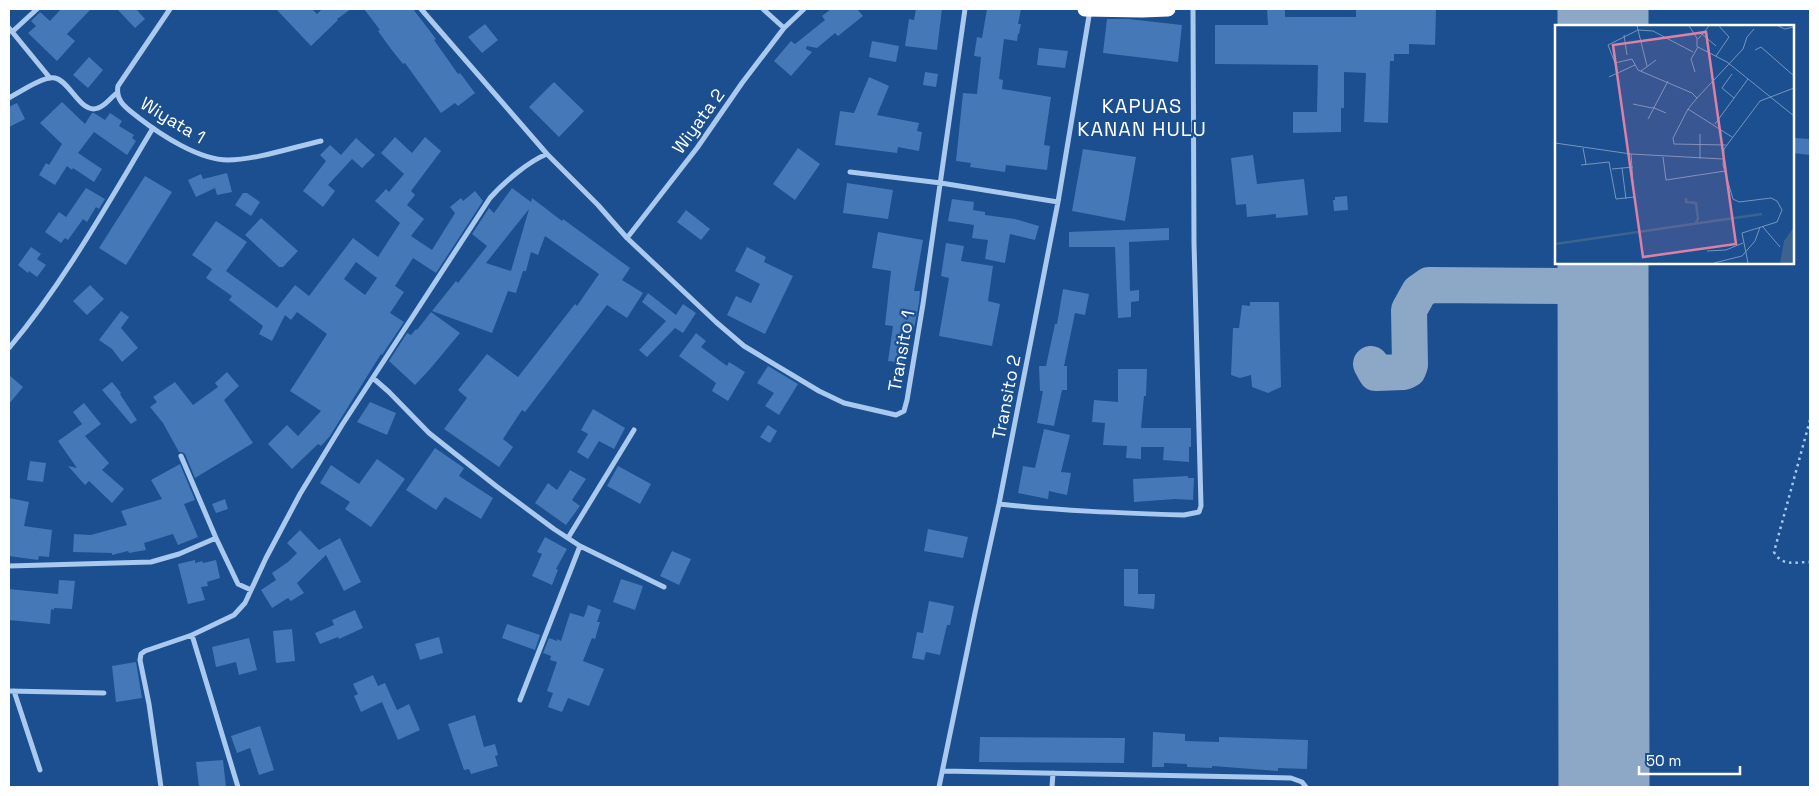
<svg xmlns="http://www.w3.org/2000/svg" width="1819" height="796" viewBox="0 0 1819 796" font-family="'Space Grotesk',sans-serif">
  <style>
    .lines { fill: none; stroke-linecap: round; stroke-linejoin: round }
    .taxiway { stroke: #8da7c7; stroke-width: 36 }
    .runway { stroke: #8da7c7; stroke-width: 91 }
    .building { fill: #4478b7; fill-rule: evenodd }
    .path { stroke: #a9c9ee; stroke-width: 2.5; stroke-dasharray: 2.5 4; stroke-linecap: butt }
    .street { stroke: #a9c9ee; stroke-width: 5 }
    .highway { stroke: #fff; stroke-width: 15 }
    .labels { text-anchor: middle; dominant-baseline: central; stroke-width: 4.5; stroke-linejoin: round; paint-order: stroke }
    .street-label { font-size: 18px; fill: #fff; stroke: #1b4f8f }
    .quarter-label { font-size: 20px; letter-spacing: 1px; fill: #fff; stroke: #1b4f8f }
    .inset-river { fill: none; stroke: #3c6290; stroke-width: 2.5 }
    .inset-road { fill: none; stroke: #7695bc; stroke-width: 1 }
    .view { fill: #dd80a5; fill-opacity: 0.15; stroke: #dd80a5; stroke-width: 2.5 }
    .inset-edge { fill: none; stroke: #fff; stroke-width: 2.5 }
  </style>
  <rect width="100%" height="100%" fill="#1b4f8f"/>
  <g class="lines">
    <path class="taxiway" d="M1567 286C1579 281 1592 275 1598 262
      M1371 364 1376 373 1404 372 1408 370 1410 365 1409 310 1419 292 1429 285 1567 286 1589 297 1603 317"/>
    <path class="runway" d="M1603 9V26
      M1603 262 1604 787"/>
  </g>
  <path class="building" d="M61 9H91L67 34 75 41 57 61 28 33 36 26 31 21 40 12 50 21Z
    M117 9H136L145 19 135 28Z
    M276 9H312L317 14 322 9H351L337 19 338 20 311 46Z
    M364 9H413L436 39 434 40 458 74 460 73 475 93 458 106 455 103 441 113 405 63 403 64 391 49 378 31 380 30Z
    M831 9H857L863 16 838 36 835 33 817 48 807 46 806 49 812 52 791 76 774 61 791 41 795 44 825 20 822 16Z
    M916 9H942L937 50 905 46 909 19 914 20Z
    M987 9H1021L1018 24H1021L1019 34H1018L1017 41 1004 39 999 79 1003 80 1002 89 1051 97 1044 145 1050 146 1047 170 1006 165 1005 172 970 167 971 163 956 161 963 93 977 94 981 57 974 56 977 37 982 38Z
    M1267 9H1285V17H1356V9L1436 10 1435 45 1409 44V54H1394V61H1390L1388 123 1364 122 1366 73 1344 72V108H1341V132L1293 133V112H1317L1318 65 1215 64V25H1268Z
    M1107 19H1129L1182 25 1178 62 1103 53Z
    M485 24 498 40 482 53 468 37Z
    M872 41 899 46 896 62 869 57Z
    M1039 48 1068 51 1065 68 1037 65Z
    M89 57 103 70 88 88 73 75Z
    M925 72 938 74 936 87 923 85Z
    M869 77 889 86 877 115 919 123 917 131 922 132 919 151 898 147 897 153 835 145 840 111 854 113Z
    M554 82 584 111 559 137 529 107Z
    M62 102 85 124 92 113H94L105 120 110 113 122 121 119 126 134 135 132 138 136 141 127 155 94 132 78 153 102 169 94 182 73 168 72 170 67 166 55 185 39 175 46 163 49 165 62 144 40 123Z
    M17 103 25 119 9 127V107Z
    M395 137 412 153 425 137 441 151 411 191 415 195 407 205 424 219 411 236 432 250 455 213 450 207 461 198 463 201 475 191 483 201 436 273 413 258 395 286 404 292 390 313 404 322 382 355 381 354 330 436 321 446 318 444 292 469 268 444 287 425 298 436 321 411 290 391 327 334 297 312 291 320 285 315 272 341 259 334 263 326 229 300 232 296 206 278 212 269 192 255 216 221 247 242 226 271 277 308 295 285 309 296 353 238 378 257 400 223 375 201 386 189 389 192 404 174 381 153ZM356 262 377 278 365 295 344 279Z
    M356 138 375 155 362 168 352 159 328 185 335 191 323 207 303 191 326 161 320 155 330 145 341 155Z
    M1795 138 1810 139V155L1793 153Z
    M798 148 820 164 795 200 773 184Z
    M1083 149 1136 157 1125 221 1072 211Z
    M1253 155 1257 184 1304 179 1308 215 1276 218V214L1247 217 1246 204 1236 205 1231 158Z
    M227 173 232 192 217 195 215 188 196 197 188 180 201 174 203 179Z
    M145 176 172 192 126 265 99 248Z
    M847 183 893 190 888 219 843 213Z
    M86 188 105 199 99 209 96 207 87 222 83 219 68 240 65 238 61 243 45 232 59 212 66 217Z
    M512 188 531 202 532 198 562 221 563 219 630 268 622 280 643 293 627 318 607 305 525 412 522 410 503 439 513 447 499 467 444 429 467 398 458 390 487 354 518 377 575 304 577 306 599 274 545 236 538 255 531 252 526 271H523L516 293 508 291 492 333 432 311 456 281 458 283 487 246 472 234 489 208 494 213ZM529 209 511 271 486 263Z
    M243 193H247L260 202 251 216 235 205Z
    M1347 196 1348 210 1334 211 1333 200H1335V197Z
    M952 199 974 202 973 210 985 212V215L1015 219 1039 226 1035 240 1010 234 1005 263 985 259 988 240 972 238 974 225 948 221Z
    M686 210 710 229 701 240 677 222Z
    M261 218 298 251 283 267H279L245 235Z
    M1169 228V240L1129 242 1130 291 1139 290V301L1131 302V317L1118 318 1115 247H1069V232Z
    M878 232 923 240 914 291H920L919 303 914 328H908L903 363 888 361 893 326 885 325 891 271 872 268Z
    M946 243 964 246 961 261 993 266 988 301 1000 304 992 346 939 336 949 278 941 276Z
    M31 247 41 254 37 259 46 265 37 277 29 271 28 273 18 265Z
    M747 247 766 257 764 262 793 276 765 334 727 315 736 296 751 303 760 284 735 271Z
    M90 285 104 299 87 315 73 301Z
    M1063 289 1089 294 1085 315 1075 313 1064 366H1067V390H1062L1054 426 1037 423 1043 391H1040L1039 366H1046L1055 324H1057Z
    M648 293 676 315 683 304 696 313 683 333 675 328 647 357 639 350 666 321 642 302Z
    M1250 302H1279L1281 387 1268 393 1252 387 1251 375 1240 378 1231 375 1233 328H1239L1242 305 1250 306Z
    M121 311 129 317 121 328 138 348 122 362 112 349 99 340Z
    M431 312 460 333 430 369 415 385 389 361 407 333 411 335 416 329 417 330Z
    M696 333 706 341 701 347 727 366 729 362 745 372 728 401 712 391 716 383 679 356Z
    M768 366 798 384 779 415 765 406 774 393 757 383Z
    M1118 369H1147L1146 396H1144L1141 428H1191V447H1189V462L1163 460 1164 447H1141V459L1126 458 1127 446 1103 445 1105 423 1092 422 1094 400 1118 402Z
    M227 372 239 386 224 400 253 443 195 478 185 454 182 452H179L163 423 150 407 157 402 153 397 175 382 193 405 218 387 215 383Z
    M9 375 23 387 9 404Z
    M112 382 121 393 120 394 137 420 131 424 102 390Z
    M370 402 396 413 387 435 357 422Z
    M84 403 101 424 85 436 109 463 102 470 124 489 112 503 89 481 85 485 68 466 77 468 58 441 82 424 73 412Z
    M593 409 625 428 614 449 599 441 588 459 577 452 588 434 581 430Z
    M768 425 777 431 770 443 760 437Z
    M1044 429 1070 435 1061 472 1071 473 1067 495 1049 491 1048 499 1018 493 1023 466 1035 468Z
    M435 448 464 468 459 476 493 498 481 519 445 497 436 510 406 490Z
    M377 459 405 479 371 527 345 509 350 502 320 483 331 465 359 484Z
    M30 461 46 463 43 482 27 480Z
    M180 464 195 500 184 504 198 537 178 545 173 534 144 543 146 550 129 553 128 551 112 555V553L73 552 74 534 91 535 127 525 121 511 162 499 151 480Z
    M618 466 651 484 640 504 607 486Z
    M570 470 586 479 572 500 580 506 566 525 535 503 548 483 557 490Z
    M1188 476V478H1194L1193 500 1175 499 1134 502 1133 479Z
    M9 498 29 502 24 526 52 530 49 557 39 556 38 560 9 556Z
    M225 499 228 509 216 513 212 504Z
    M928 529 968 537 963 558 924 551Z
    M300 530 319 550 340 538 361 582 344 591 326 555 297 583 304 593 291 601 288 598 272 608 261 590 276 580 272 573 288 562 297 553 287 543Z
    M545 537 567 549 556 569 558 570 552 585 532 576 542 554 537 552Z
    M672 551 691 559 679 585 660 576Z
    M195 560V563L202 561 203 563 216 560 220 578 207 582 208 586 201 587 205 600 188 604 178 564Z
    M1124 569H1138V594H1155L1154 609 1124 606Z
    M621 579 643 586 635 610 613 602Z
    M59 580 75 581 72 609 54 608V610L51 609 50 624 9 620V589L58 594Z
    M929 601 954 606 950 625H947L940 655 926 652 924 660 912 658 917 632 923 633Z
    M588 605 601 610 597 622H600L595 639 592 638 583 661 604 669 589 706 568 698 562 712 548 707 553 693 547 691 557 662 550 660 551 656 543 653 549 638 557 641V639L561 641 570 613 584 617Z
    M355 610 363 628 339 639 338 637 320 644 315 633 334 625 332 620Z
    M507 624 540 635 535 650 502 638Z
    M292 629 295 661 276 663 273 631Z
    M439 637 443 653 420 660 415 644Z
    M249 638 257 670 239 675 236 662 216 667 212 647Z
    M136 662 142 698 116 702 112 666Z
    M373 675 378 686 385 683 397 710 409 704 420 730 398 740 382 702 361 712 354 696 358 694 353 684Z
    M475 715 484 747 495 744 498 755 495 756 498 766 471 774 469 769 464 770 448 724Z
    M260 726 274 770 259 775 250 748 237 753 231 736Z
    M1153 732 1185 734V741L1219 742V737L1308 740 1307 769 1278 768V771L1212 766V768L1187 767V764L1164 763V767H1152Z
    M980 737 1125 738 1124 763 979 762Z
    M223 760 226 787H199L196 762Z"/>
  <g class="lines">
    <path class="path" d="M1810 420 1774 552C1782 567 1795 562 1810 562"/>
    <path class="street" d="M170 9 118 86C115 102 128 109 139 118 161 135 199 160 228 160 255 160 294 147 321 141
      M421 9 547 154
      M763 9 784 28
      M804 9 784 28 742 83 697 148 627 238 716 322 744 346 819 391 844 403 896 415 904 411 907 400 923 304 965 9
      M9 28 50 78
      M12 32 37 9
      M9 98C20 92 43 76 55 78 70 81 81 115 98 108 105 106 111 97 117 93
      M850 172 941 183 1058 202
      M9 348C65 281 108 203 153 128
      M373 378 389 392 429 433 496 486 554 529 580 546 664 587
      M181 456 216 538 238 584 251 590
      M999 504C1061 511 1122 513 1184 515L1199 512 1201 506 1194 243 1193 9
      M568 538 634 430
      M9 566 151 562 179 554 216 538
      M192 635 238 787
      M9 691 104 693
      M14 691 40 770
      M520 700 580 546
      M943 771 1291 778 1302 782 1306 787
      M161 787 149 704 140 660 141 654 145 651 192 635 234 615 245 603 266 558 300 494 342 425 490 198C503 183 529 161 547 154L598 205 627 238
      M939 787 975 613 999 504 1058 202 1090 10
      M1052 787 1053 773"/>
    <path class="highway" d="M1085 9 1142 10 1168 9"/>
  </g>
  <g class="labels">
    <g class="street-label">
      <text transform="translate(173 120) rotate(31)">Wiyata 1</text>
      <text transform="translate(698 121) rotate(-54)">Wiyata 2</text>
      <text transform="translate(901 351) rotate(-80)">Transito 1</text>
      <text transform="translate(1006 397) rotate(-79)">Transito 2</text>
    </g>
    <g class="quarter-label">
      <text x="1142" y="106">KAPUAS<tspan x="1142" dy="23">KANAN HULU</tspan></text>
    </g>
  </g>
  <g transform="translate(1555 25)">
    <rect width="239" height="239" fill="#1b4f8f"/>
    <path d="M239 202V238H225L229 216Z" fill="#3c6290"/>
    <path class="inset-river" d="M131 173V177L141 178 143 194 140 199M0 219 207 189"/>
    <path class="inset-road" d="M82 1 92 41M134 1 142 13V22M223 1 230 4 239 2M147 9 161 21M69 10 72 30M143 14 154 1M200 25 206 22 239 51M161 31 174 12 164 1M86 46 101 35M140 47 136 34 143 22 172 37 239 91M177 49 167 63 179 73M54 52 80 40M142 73 188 24 192 12 199 4M78 79 97 83M97 82 111 88M133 84 142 73 137 68 83 45 77 34 60 38 53 20 83 5 98 6 138 27M93 94 113 56M160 99 193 54M145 109V134M0 118 76 129 168 134M171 120 119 119 118 113 133 84 177 112M28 123 31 139M108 132 111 155 170 146M26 140 54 137 61 174 79 172 76 129M67 143 71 174M57 144 78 142M208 202 225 222M152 226 171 225 188 218M159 238 187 231 200 216 205 202M193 238 187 208 222 197 227 185 222 176 216 173 184 177 178 174 168 140 169 124 205 76 239 63"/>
    <path class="view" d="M151 7 181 219 88 232 58 20Z"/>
    <rect width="239" height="239" class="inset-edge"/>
  </g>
  <rect width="1819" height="796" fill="none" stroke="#ffffff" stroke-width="20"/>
  <path d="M1639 766v8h101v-8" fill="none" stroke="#ffffff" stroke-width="2.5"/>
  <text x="1646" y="766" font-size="15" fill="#ffffff" stroke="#1b4f8f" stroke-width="4" paint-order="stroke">50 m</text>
</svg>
